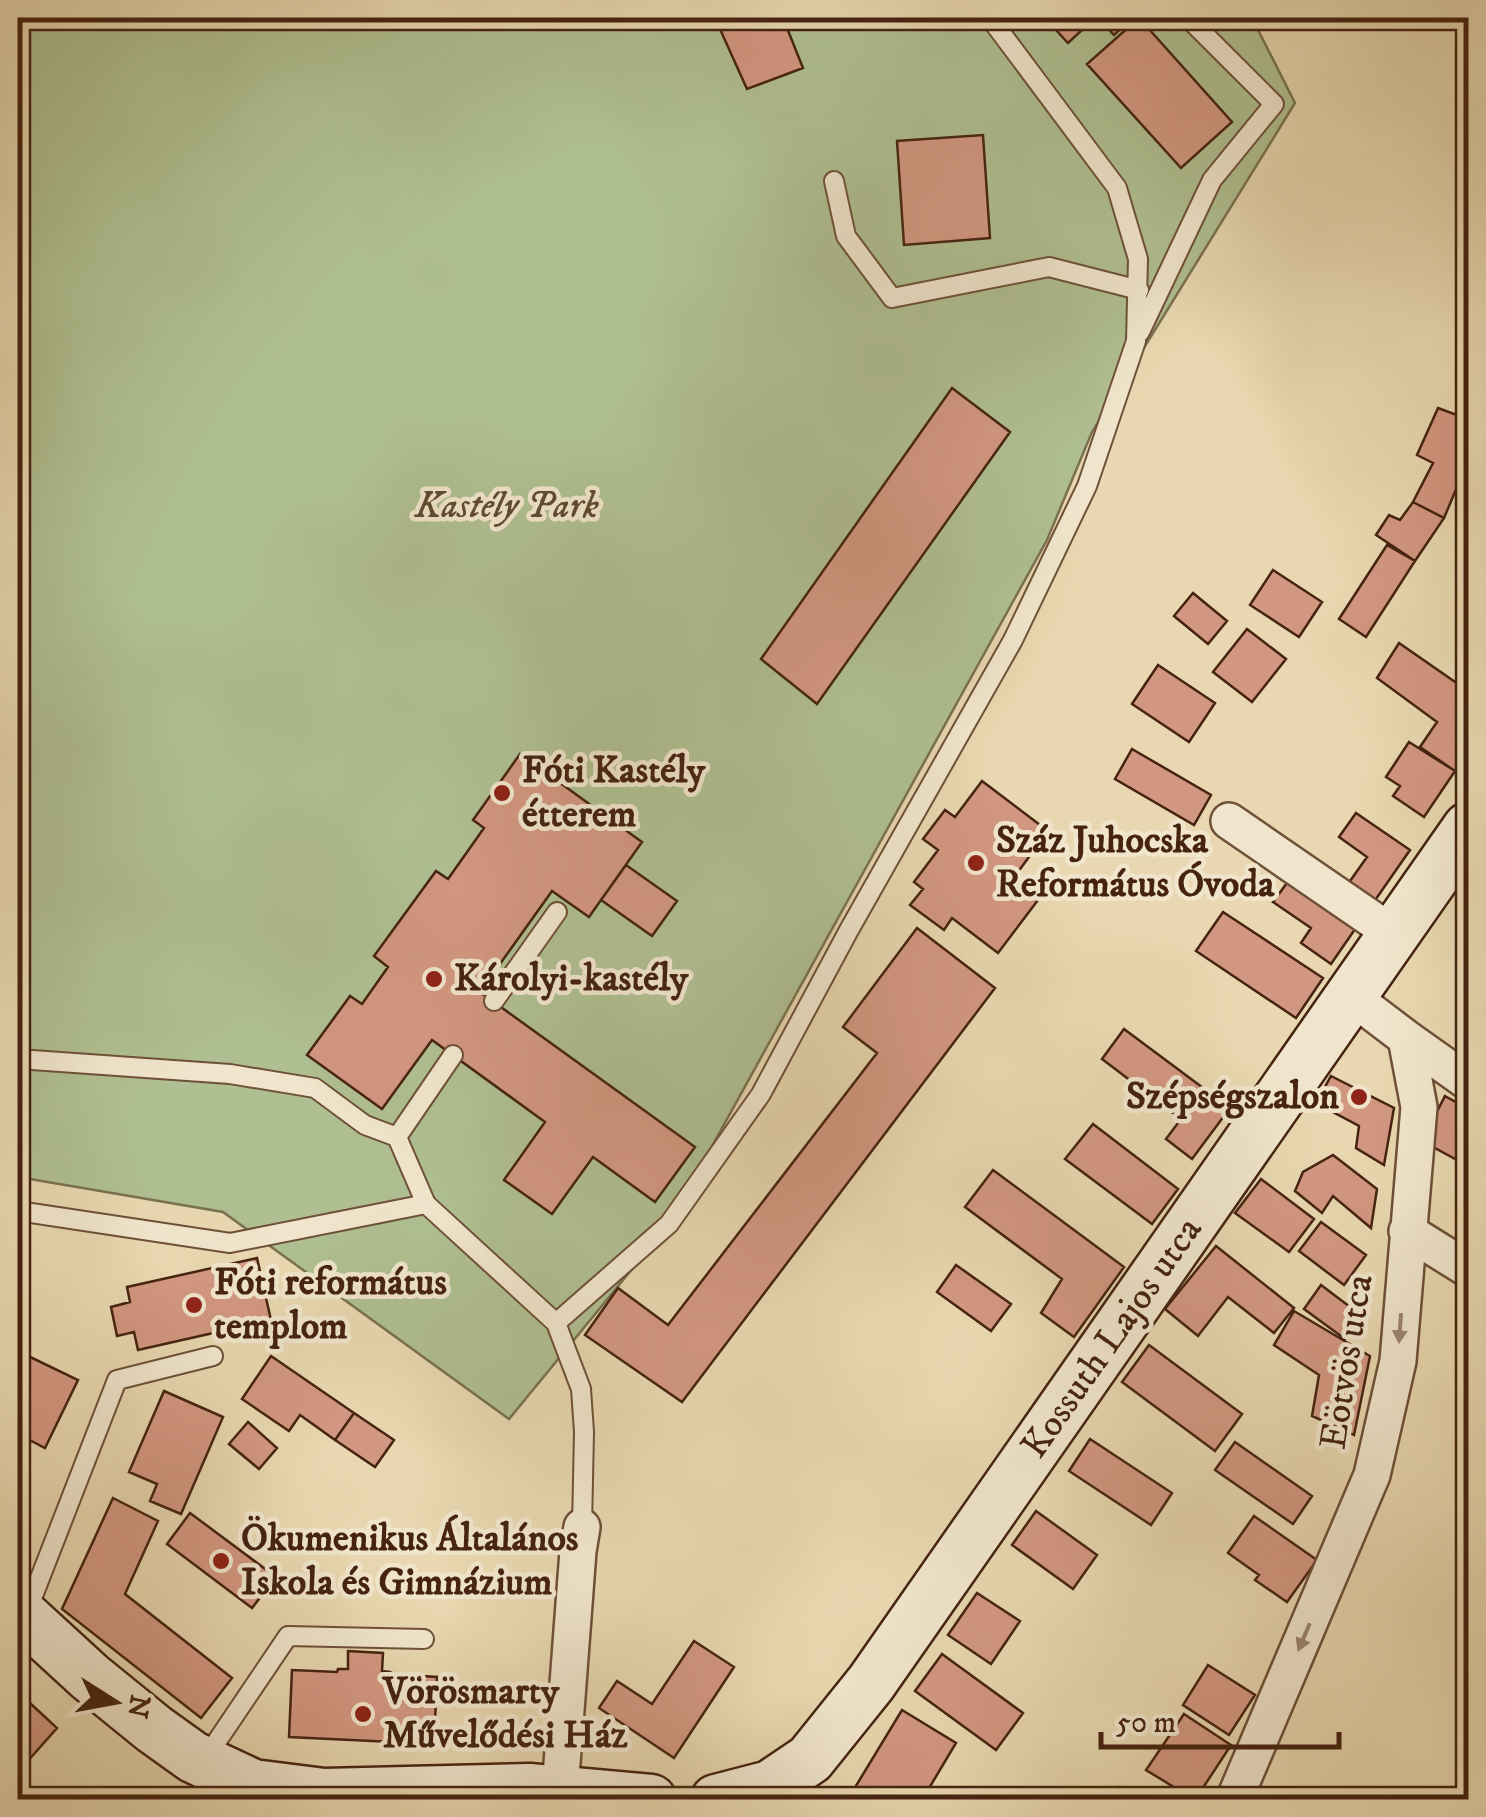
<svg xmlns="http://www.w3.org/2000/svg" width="1486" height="1817" viewBox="0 0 1486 1817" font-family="'IM FELL DW Pica',serif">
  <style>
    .green { fill: #afbf91; stroke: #7a7150; stroke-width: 2.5 }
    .building { fill: #d29781; stroke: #452310; stroke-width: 2.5 }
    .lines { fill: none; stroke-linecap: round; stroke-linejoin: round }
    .lane-casing { stroke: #6e5038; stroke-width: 22 }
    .street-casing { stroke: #6e5038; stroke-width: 40 }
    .secondary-casing { stroke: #452310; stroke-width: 55 }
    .lane { stroke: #f0e5cc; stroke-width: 18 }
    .street { stroke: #f0e5cc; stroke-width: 35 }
    .secondary { stroke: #f0e5cc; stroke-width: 50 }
    .oneway { fill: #9a846e }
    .poi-dot { fill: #8f2418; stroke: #f0e5cc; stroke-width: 4 }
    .labels { text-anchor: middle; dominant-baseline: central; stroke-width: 9; stroke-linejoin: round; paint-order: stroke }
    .park-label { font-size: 38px; font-style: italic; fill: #604a30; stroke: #f0e5cc }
    .poi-label { font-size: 38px; font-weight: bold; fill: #452310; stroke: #f0e5cc; text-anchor: start }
    .street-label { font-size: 38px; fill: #452310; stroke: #f0e5cc }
  </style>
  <rect width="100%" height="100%" fill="#e8d7b0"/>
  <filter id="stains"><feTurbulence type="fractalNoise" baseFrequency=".002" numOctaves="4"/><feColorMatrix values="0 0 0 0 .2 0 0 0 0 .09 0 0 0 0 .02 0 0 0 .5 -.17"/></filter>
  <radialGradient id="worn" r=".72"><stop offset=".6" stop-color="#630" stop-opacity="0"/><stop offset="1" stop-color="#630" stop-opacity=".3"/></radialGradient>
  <path class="green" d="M18 18H1252L1295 103 1092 432 1047 540 669 1224 509 1419 223 1212 18 1177Z"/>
  <path class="building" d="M463 18H503L467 30Z
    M715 18H783L803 68 747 89Z
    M1045 18H1095L1068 43Z
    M1098 18H1132L1114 35Z
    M1139 18 1232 122 1181 168 1087 64Z
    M983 135 990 238 904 245 897 141Z
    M952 388 1010 432 817 704 761 659Z
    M1438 408 1468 419V461L1444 518 1413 502 1433 463 1417 455Z
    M1413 502 1444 518 1415 561 1376 535 1389 515 1400 520Z
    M1387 545 1415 561 1366 637 1339 619Z
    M1273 570 1322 602 1299 637 1250 605Z
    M1193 593 1227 621 1208 644 1174 616Z
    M1247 629 1286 659 1252 702 1213 672Z
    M1399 643 1468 691V750L1455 771 1420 747 1437 722 1377 678Z
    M1158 665 1215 703 1189 742 1132 704Z
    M1409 742 1455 771 1424 817 1393 796 1400 786 1386 777Z
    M1132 749 1211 795 1194 825 1115 779Z
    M520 754 642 842 589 917 552 891 480 992 695 1147 655 1202 593 1157 552 1214 504 1180 545 1122 432 1040 382 1109 307 1055 350 996 362 1004 388 967 374 956 436 871 448 879 484 828 473 820Z
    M982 781 1048 831 1015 876 1041 896 998 953 952 918 944 930 910 905 923 889 914 882 938 850 923 839 945 810 955 817Z
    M1356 813 1410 850 1369 909 1343 891 1367 857 1339 837Z
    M626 865 677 901 652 936 601 900Z
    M1295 872 1362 919 1331 964 1301 943 1311 928 1273 902Z
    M1223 912 1323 978 1296 1018 1196 951Z
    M917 928 995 988 682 1402 585 1335 618 1288 668 1325 877 1053 843 1027Z
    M1124 1029 1230 1108 1192 1159 1166 1139 1181 1119 1102 1059Z
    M1331 1076 1394 1108 1384 1165 1356 1148 1359 1126 1316 1103Z
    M1445 1096 1468 1109V1166L1422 1141Z
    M1093 1124 1178 1189 1152 1224 1065 1159Z
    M1333 1155 1377 1189 1371 1228 1333 1196 1322 1213 1295 1191 1303 1172Z
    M993 1170 1124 1267 1074 1337 1041 1313 1062 1279 965 1207Z
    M1261 1179 1314 1219 1289 1252 1235 1213Z
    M1321 1222 1366 1255 1344 1285 1299 1251Z
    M1216 1246 1294 1308 1274 1333 1228 1297 1198 1336 1165 1309Z
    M257 1258 271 1320 138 1350 134 1332 117 1336 111 1307 130 1302 127 1287Z
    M956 1265 1011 1304 991 1331 937 1292Z
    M1321 1285 1362 1316 1345 1339 1304 1309Z
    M1294 1311 1370 1356 1354 1435 1312 1416 1319 1375 1274 1345Z
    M1149 1345 1242 1414 1215 1451 1122 1382Z
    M24 1354 78 1380 45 1448 18 1434V1366Z
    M271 1356 354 1413 335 1440 300 1415 289 1431 242 1399Z
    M164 1391 223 1417 181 1514 150 1501 157 1484 129 1472Z
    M354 1413 394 1440 375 1467 335 1440Z
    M248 1422 277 1448 259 1469 229 1444Z
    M1090 1439 1172 1493 1151 1525 1069 1471Z
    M1235 1442 1312 1496 1293 1524 1215 1470Z
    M113 1498 158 1521 125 1594 232 1678 201 1718 62 1609Z
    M1036 1511 1097 1555 1073 1589 1012 1545Z
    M190 1513 276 1577 252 1608 167 1544Z
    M1254 1516 1317 1560 1287 1602 1255 1580 1259 1575 1228 1553Z
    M977 1593 1020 1621 991 1664 948 1635Z
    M694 1641 734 1667 674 1758 599 1708 617 1681 652 1704Z
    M348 1651 383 1653 382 1671 391 1672V1674L437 1677 434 1744 289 1737 292 1670 337 1672 338 1669H348Z
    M942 1654 1023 1713 996 1750 915 1691Z
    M1208 1665 1255 1695 1229 1735 1183 1705Z
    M18 1692 57 1728 18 1772Z
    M902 1710 956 1743 922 1800 848 1799Z
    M1184 1714 1231 1745 1195 1800 1146 1770Z
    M1118 1787 1136 1800H1110Z"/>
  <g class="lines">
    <defs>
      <path id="lane" d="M834 181 846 236 892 298 1049 267 1139 290
        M1140 332 1212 180 1274 104 1188 18
        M494 1001 557 912
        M18 1059 230 1074 315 1088 365 1125 397 1137 426 1204 556 1323 581 1389 584 1432 582 1527
        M397 1137 453 1055
        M18 1211 230 1243 426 1204
        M556 1323 669 1224 761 1094 849 930 1013 640 1087 486 1136 341 1138 259 1117 188 990 18
        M26 1614 117 1380 213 1356
        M205 1759 288 1636 424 1639"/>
      <path id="street" d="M1229 821 1395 935
        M1406 1038 1468 1082
        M1407 1231 1468 1269
        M560 1790 578 1551 582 1527
        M1234 1800 1372 1475 1398 1361 1419 1107 1406 1038 1352 997"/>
      <path id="secondary" d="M18 1611 90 1677 154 1729 193 1757 253 1785 324 1794 529 1789 651 1800
        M716 1800 770 1786 810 1759 871 1683 1468 828"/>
    </defs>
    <use href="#lane" class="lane-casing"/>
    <use href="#street" class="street-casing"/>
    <use href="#secondary" class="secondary-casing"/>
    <use href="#lane" class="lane"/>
    <use href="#street" class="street"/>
    <use href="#secondary" class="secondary"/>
  </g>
  <defs><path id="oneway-solid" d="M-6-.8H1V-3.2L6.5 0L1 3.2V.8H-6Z" transform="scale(2.5)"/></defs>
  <g class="oneway">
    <use href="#oneway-solid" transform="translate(1400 1328) rotate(94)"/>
    <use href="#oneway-solid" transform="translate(1304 1637) rotate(113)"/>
  </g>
  <g class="poi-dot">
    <circle cx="502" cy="793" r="10"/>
    <circle cx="976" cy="863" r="10"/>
    <circle cx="434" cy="979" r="10"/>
    <circle cx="1359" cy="1097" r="10"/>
    <circle cx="194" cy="1305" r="10"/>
    <circle cx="221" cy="1561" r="10"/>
    <circle cx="363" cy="1714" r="10"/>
  </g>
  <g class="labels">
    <g class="park-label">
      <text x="507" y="506">Kastély Park</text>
    </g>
    <g class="poi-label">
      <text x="522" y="771">Fóti Kastély<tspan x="522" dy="44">étterem</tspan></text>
      <text x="996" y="841">Száz Juhocska<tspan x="996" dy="44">Református Óvoda</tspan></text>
      <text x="454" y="979">Károlyi-kastély</text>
      <text x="1339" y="1097" text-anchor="end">Szépségszalon</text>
      <text x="214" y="1283">Fóti református<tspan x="214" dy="44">templom</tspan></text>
      <text x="241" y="1539">Ökumenikus Általános<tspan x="241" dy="44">Iskola és Gimnázium</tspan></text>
      <text x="383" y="1692">Vörösmarty<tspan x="383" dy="44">Művelődési Ház</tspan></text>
    </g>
    <g class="street-label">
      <text transform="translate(1112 1338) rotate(-55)">Kossuth Lajos utca</text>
      <text transform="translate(1347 1362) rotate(-81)">Eötvös utca</text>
    </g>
  </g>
  <rect width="1486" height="1817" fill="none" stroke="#e8d7b0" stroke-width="60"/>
  <rect x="20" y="20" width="1446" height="1777" fill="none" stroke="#452310" stroke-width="5"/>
  <rect x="30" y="30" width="1426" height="1757" fill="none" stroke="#452310" stroke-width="2.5"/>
  <g transform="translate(115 1702) rotate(101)" stroke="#f0e5cc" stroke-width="8" paint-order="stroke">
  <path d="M0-8L18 38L0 25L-18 38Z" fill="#452310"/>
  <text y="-15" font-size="28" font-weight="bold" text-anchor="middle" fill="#452310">N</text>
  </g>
  <path d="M1101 1732v15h238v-15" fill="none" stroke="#452310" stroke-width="5"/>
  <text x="1116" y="1732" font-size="30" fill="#452310" stroke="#f0e5cc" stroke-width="8" paint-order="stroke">50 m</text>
  <rect width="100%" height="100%" filter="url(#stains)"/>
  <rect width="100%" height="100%" fill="url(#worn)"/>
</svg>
